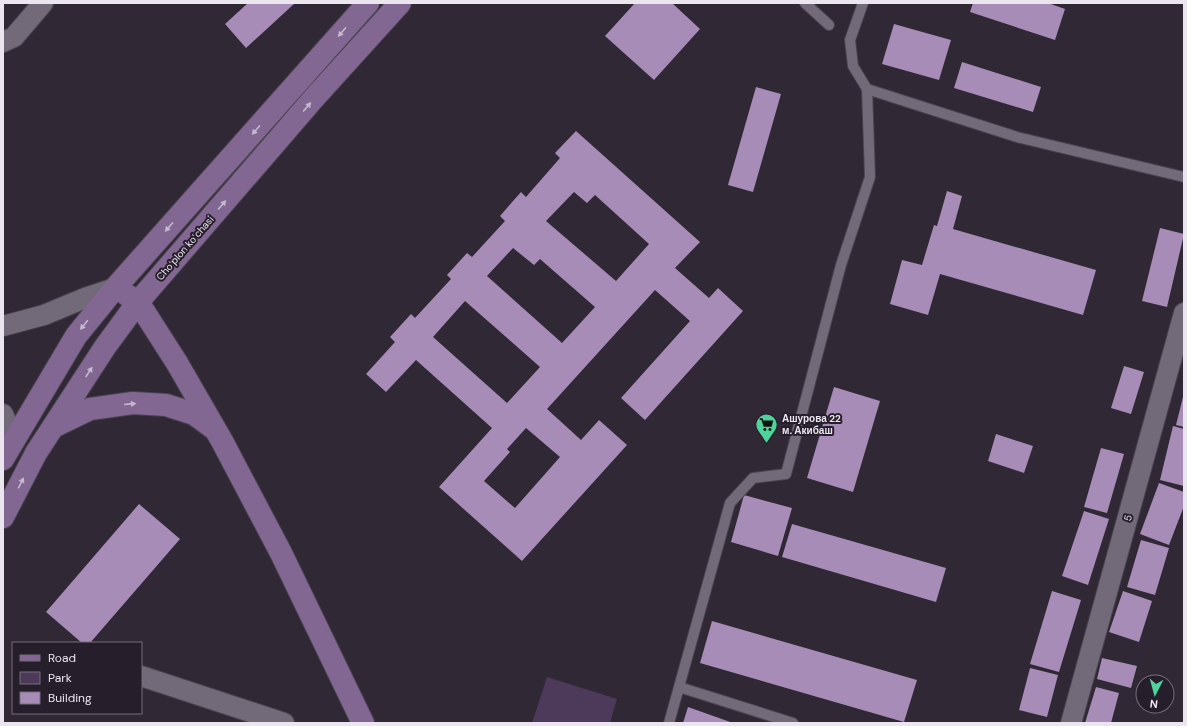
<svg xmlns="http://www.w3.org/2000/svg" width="1187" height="726" viewBox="0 0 1187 726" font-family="'DM Sans',sans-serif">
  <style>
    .green { fill: #4d3a5a }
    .building { fill: #a68cb7; fill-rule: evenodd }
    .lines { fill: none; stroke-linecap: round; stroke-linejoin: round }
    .lane-casing { stroke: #4a434f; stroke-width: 12 }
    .street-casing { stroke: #4a434f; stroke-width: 22 }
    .secondary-casing { stroke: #4a434f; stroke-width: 24 }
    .lane { stroke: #726979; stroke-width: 10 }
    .street { stroke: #726979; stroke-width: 20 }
    .secondary { stroke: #816792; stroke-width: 22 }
    .oneway { fill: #c5b9ce }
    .labels { text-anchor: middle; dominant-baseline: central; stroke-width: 4; stroke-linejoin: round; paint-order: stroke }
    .street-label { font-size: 10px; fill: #eae5ee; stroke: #261e2b }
    .poi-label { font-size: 10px; font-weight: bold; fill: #eae5ee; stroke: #261e2b; text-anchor: start }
  </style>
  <rect width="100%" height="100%" fill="#302835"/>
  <path class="green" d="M547 677 617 699 610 723H532Z"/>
  <path class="building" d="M248 3H295L246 48 225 24Z
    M635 3H672L700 29 654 80 605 36Z
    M973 3H1048L1065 9 1055 40 970 12Z
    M894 24 951 40 939 80 882 64Z
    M962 62 1041 87 1033 112 954 88Z
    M756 87 781 94 753 192 728 185Z
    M576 131 700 242 675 268 709 298 718 288 743 311 645 420 621 398 690 321 655 290 547 409 581 440 599 420 627 445 522 561 439 487 492 428 416 360 386 392 366 374 395 342 390 337 411 314 415 318 451 279 447 275 467 253 472 257 505 221 500 216 521 192 526 197 560 158 555 153ZM574 192 587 203 595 195 649 244 616 281 546 221ZM513 248 534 265 540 259 595 307 562 343 487 276ZM465 301 540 367 507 403 433 337ZM526 428 560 457 515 508 484 481 510 452 507 449Z
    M947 191 962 196 953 229 1096 270 1083 315 940 274 928 315 890 304 902 260 922 265 934 225 937 226Z
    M1160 228 1184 234 1167 307 1142 301Z
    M1124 366 1144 372 1131 414 1111 408Z
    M834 387 880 401 853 492 807 478Z
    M1183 397H1184V427L1176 425Z
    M1173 426 1184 429V486L1160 480Z
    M996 434 1033 446 1024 473 988 461Z
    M1101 448 1124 454 1107 513 1084 507Z
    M1159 483 1184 492V506L1169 545 1140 534Z
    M744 495 792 508 778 556 731 542Z
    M139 504 180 539 90 643H82L46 612Z
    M1084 511 1109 519 1088 585 1062 576Z
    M792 524 946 568 936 602 782 557Z
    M1141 540 1169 548 1155 595 1127 587Z
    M1052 591 1081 600 1059 672 1030 664Z
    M1123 591 1152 601 1139 642 1109 632Z
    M712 621 917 680 904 722 700 663Z
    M1102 658 1137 666 1131 688 1097 679Z
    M1030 668 1058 675 1047 717 1019 710Z
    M1096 687 1119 693 1111 723H1085Z
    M688 707 733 723H683Z"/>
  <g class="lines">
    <defs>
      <path id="lane" d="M805 3 829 25
        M863 3 850 40 853 66 867 89 1017 137 1184 177
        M679 687 793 723
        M669 723 730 503 753 478 786 474 841 265 870 177 867 89"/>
      <path id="street" d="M3 42 14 37 43 3
        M3 326 44 315 85 298 115 288
        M3 414 14 439
        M141 676 284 723
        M1071 723 1184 313"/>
      <path id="secondary" d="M127 295 138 302 177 363 222 441 281 553 363 723
        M53 427 90 409 133 403 166 405 194 414 213 428
        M3 459 76 336 115 288 368 3
        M3 517 36 453 105 347 138 302 314 98 400 3"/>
    </defs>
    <use href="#lane" class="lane-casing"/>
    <use href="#street" class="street-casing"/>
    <use href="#secondary" class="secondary-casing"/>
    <use href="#lane" class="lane"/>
    <use href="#street" class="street"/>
    <use href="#secondary" class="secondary"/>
  </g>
  <defs><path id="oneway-solid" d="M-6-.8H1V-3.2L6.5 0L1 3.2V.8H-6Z"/></defs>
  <g class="oneway">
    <use href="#oneway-solid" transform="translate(342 32) rotate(131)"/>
    <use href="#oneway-solid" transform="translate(307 107) rotate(-49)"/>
    <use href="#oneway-solid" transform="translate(256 130) rotate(131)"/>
    <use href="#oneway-solid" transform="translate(222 205) rotate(-49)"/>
    <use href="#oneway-solid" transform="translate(169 227) rotate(131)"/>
    <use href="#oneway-solid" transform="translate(84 325) rotate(129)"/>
    <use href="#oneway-solid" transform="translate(89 372) rotate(-57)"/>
    <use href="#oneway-solid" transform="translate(130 404) rotate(-5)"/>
    <use href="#oneway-solid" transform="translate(21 483) rotate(-63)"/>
  </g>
  <defs>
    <symbol id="supermarket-pin" viewBox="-11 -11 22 30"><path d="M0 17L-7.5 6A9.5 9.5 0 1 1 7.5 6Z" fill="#4ed39a" stroke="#261e2b"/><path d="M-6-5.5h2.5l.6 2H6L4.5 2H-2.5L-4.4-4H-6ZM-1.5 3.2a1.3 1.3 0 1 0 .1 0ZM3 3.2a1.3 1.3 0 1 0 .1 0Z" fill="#111"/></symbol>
  </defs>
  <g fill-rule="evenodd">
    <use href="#supermarket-pin" x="754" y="412" width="25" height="34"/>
  </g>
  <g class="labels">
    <g class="street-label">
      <text transform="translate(185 248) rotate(-49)">Choʻplon koʻchasi</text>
      <text transform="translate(1128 518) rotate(-75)">5</text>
    </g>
    <g class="poi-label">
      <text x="782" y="418">Ашурова 22<tspan x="782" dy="12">м. Акибаш</tspan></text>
    </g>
  </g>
  <rect width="1187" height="726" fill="none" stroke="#eae5ee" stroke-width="8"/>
  <rect x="12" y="642" width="130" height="72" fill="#261e2b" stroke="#746e79"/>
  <rect x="20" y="655" width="20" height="6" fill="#816792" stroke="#746e79"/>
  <text x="48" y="662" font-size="12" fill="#eae5ee">Road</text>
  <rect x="20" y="672" width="20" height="12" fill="#4d3a5a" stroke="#746e79"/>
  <text x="48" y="682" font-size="12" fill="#eae5ee">Park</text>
  <rect x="20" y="692" width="20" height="12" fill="#a68cb7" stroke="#746e79"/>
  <text x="48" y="702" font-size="12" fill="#eae5ee">Building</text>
  <g transform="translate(1155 694) rotate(186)"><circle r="19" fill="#261e2b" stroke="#746e79"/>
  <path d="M0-3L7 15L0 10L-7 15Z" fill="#4ed39a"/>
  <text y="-6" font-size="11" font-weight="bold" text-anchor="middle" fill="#eae5ee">N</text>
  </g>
</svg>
